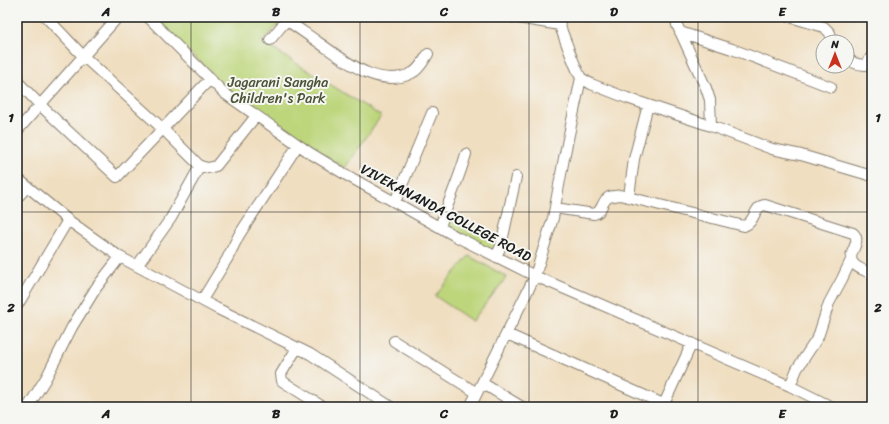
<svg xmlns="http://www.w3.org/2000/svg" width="889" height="424" viewBox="0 0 889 424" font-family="Sriracha,sans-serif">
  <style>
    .green { fill: #bdd67b; stroke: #6c794c }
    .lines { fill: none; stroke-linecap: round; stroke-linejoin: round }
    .minor-casing { stroke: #867d6e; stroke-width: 12 }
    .minor { stroke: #fff; stroke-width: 10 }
    .grid { fill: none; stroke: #1c1c1c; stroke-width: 1; stroke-opacity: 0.55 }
    .labels { text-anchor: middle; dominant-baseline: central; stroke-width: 4; stroke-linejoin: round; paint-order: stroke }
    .park-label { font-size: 14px; fill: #4c5438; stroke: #f6f6f2 }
    .street-label { font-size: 14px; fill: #1c1c1c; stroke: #f6f6f2 }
    .neatline { fill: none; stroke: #1c1c1c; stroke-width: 1.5 }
    .grid-label { font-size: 13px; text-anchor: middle; font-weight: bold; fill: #1c1c1c }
  </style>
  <rect width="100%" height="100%" fill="#f6f6f2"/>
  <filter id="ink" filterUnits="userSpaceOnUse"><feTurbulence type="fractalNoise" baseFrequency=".025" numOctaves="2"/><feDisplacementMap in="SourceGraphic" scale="8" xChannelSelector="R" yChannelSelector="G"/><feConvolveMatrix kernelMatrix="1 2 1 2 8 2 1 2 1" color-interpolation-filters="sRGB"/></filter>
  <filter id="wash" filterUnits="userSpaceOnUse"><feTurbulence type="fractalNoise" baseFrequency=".012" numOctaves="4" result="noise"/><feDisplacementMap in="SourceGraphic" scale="16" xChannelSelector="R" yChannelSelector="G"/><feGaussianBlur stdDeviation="0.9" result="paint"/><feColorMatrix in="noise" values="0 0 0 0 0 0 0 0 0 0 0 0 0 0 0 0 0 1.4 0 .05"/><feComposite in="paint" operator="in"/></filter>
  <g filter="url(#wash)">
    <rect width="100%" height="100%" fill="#f0dec0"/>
    <path class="green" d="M150 17H278L282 21 262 42 381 116 345 168 258 115 219 83 208 69Z
      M443 209 470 227 498 241 494 252 437 222Z
      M469 256 507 277 472 321 435 296Z"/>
  </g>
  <g filter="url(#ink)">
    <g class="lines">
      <defs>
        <path id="minor" d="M46 17 83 56 163 129 200 166 208 168 216 166 256 116
          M148 17 224 93 310 153 348 176 457 237 535 276 790 386 832 407
          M283 17C294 26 307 34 318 42 344 60 379 90 412 73 419 70 424 60 428 54
          M512 17 560 25
          M676 17 677 25 706 88 710 100 711 126
          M790 17 824 27 830 33 832 42
          M680 32 732 49 831 87
          M270 40 289 17
          M847 57C853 64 857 64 865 65L872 56
          M581 78 591 84 627 98 711 126 772 149 801 155 872 176
          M17 81 40 105 117 177 210 79
          M17 131 118 17
          M17 178 68 220 120 257 216 308 310 354 391 407
          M629 196 634 159 648 105
          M17 198 27 187
          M395 202 432 113
          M555 208 594 214C603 212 601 201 609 197 612 196 616 196 620 195L744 226C756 222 753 206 765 205L853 233C864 243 843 255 855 265 859 269 867 271 872 274
          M440 227C448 202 459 179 466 154
          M496 257 501 246 516 177
          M137 266 171 218 200 166
          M202 300 227 259 239 235 298 145
          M17 306 68 220
          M507 334 670 407
          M394 341 477 393
          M297 348 281 374 282 381 323 407
          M482 383 522 407
          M790 386 797 369 818 337 829 303 842 279 851 260
          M664 404 692 343
          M28 407 46 378 72 327 96 288 120 257
          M470 407 535 276 553 218 564 158 581 78C571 59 565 37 556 17"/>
      </defs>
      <use href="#minor" class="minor-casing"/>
      <use href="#minor" class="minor"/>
    </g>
  </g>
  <path class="grid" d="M191 17V407M360 17V407M529 17V407M698 17V407M17 212H872"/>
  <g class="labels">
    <g class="park-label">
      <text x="278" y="82">Jagarani Sangha<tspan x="278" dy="16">Children's Park</tspan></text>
    </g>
    <g class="street-label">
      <text transform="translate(446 213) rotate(28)">VIVEKANANDA COLLEGE ROAD</text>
    </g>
  </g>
  <rect width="889" height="424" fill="none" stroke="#f6f6f2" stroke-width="44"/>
  <g transform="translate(835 54)"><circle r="19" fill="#f6f6f2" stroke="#9f9f9c"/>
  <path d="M0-3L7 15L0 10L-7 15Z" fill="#c8321e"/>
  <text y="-6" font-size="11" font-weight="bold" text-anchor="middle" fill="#1c1c1c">N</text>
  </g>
  <rect x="22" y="22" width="845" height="380" class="neatline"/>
  <g class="grid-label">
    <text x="106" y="16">A</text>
    <text x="276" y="16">B</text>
    <text x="444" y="16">C</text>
    <text x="614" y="16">D</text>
    <text x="782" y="16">E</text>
    <text x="11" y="122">1</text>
    <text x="878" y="122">1</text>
    <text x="11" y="312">2</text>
    <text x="878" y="312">2</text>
    <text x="106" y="418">A</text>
    <text x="276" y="418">B</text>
    <text x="444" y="418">C</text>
    <text x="614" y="418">D</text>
    <text x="782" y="418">E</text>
  </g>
</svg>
